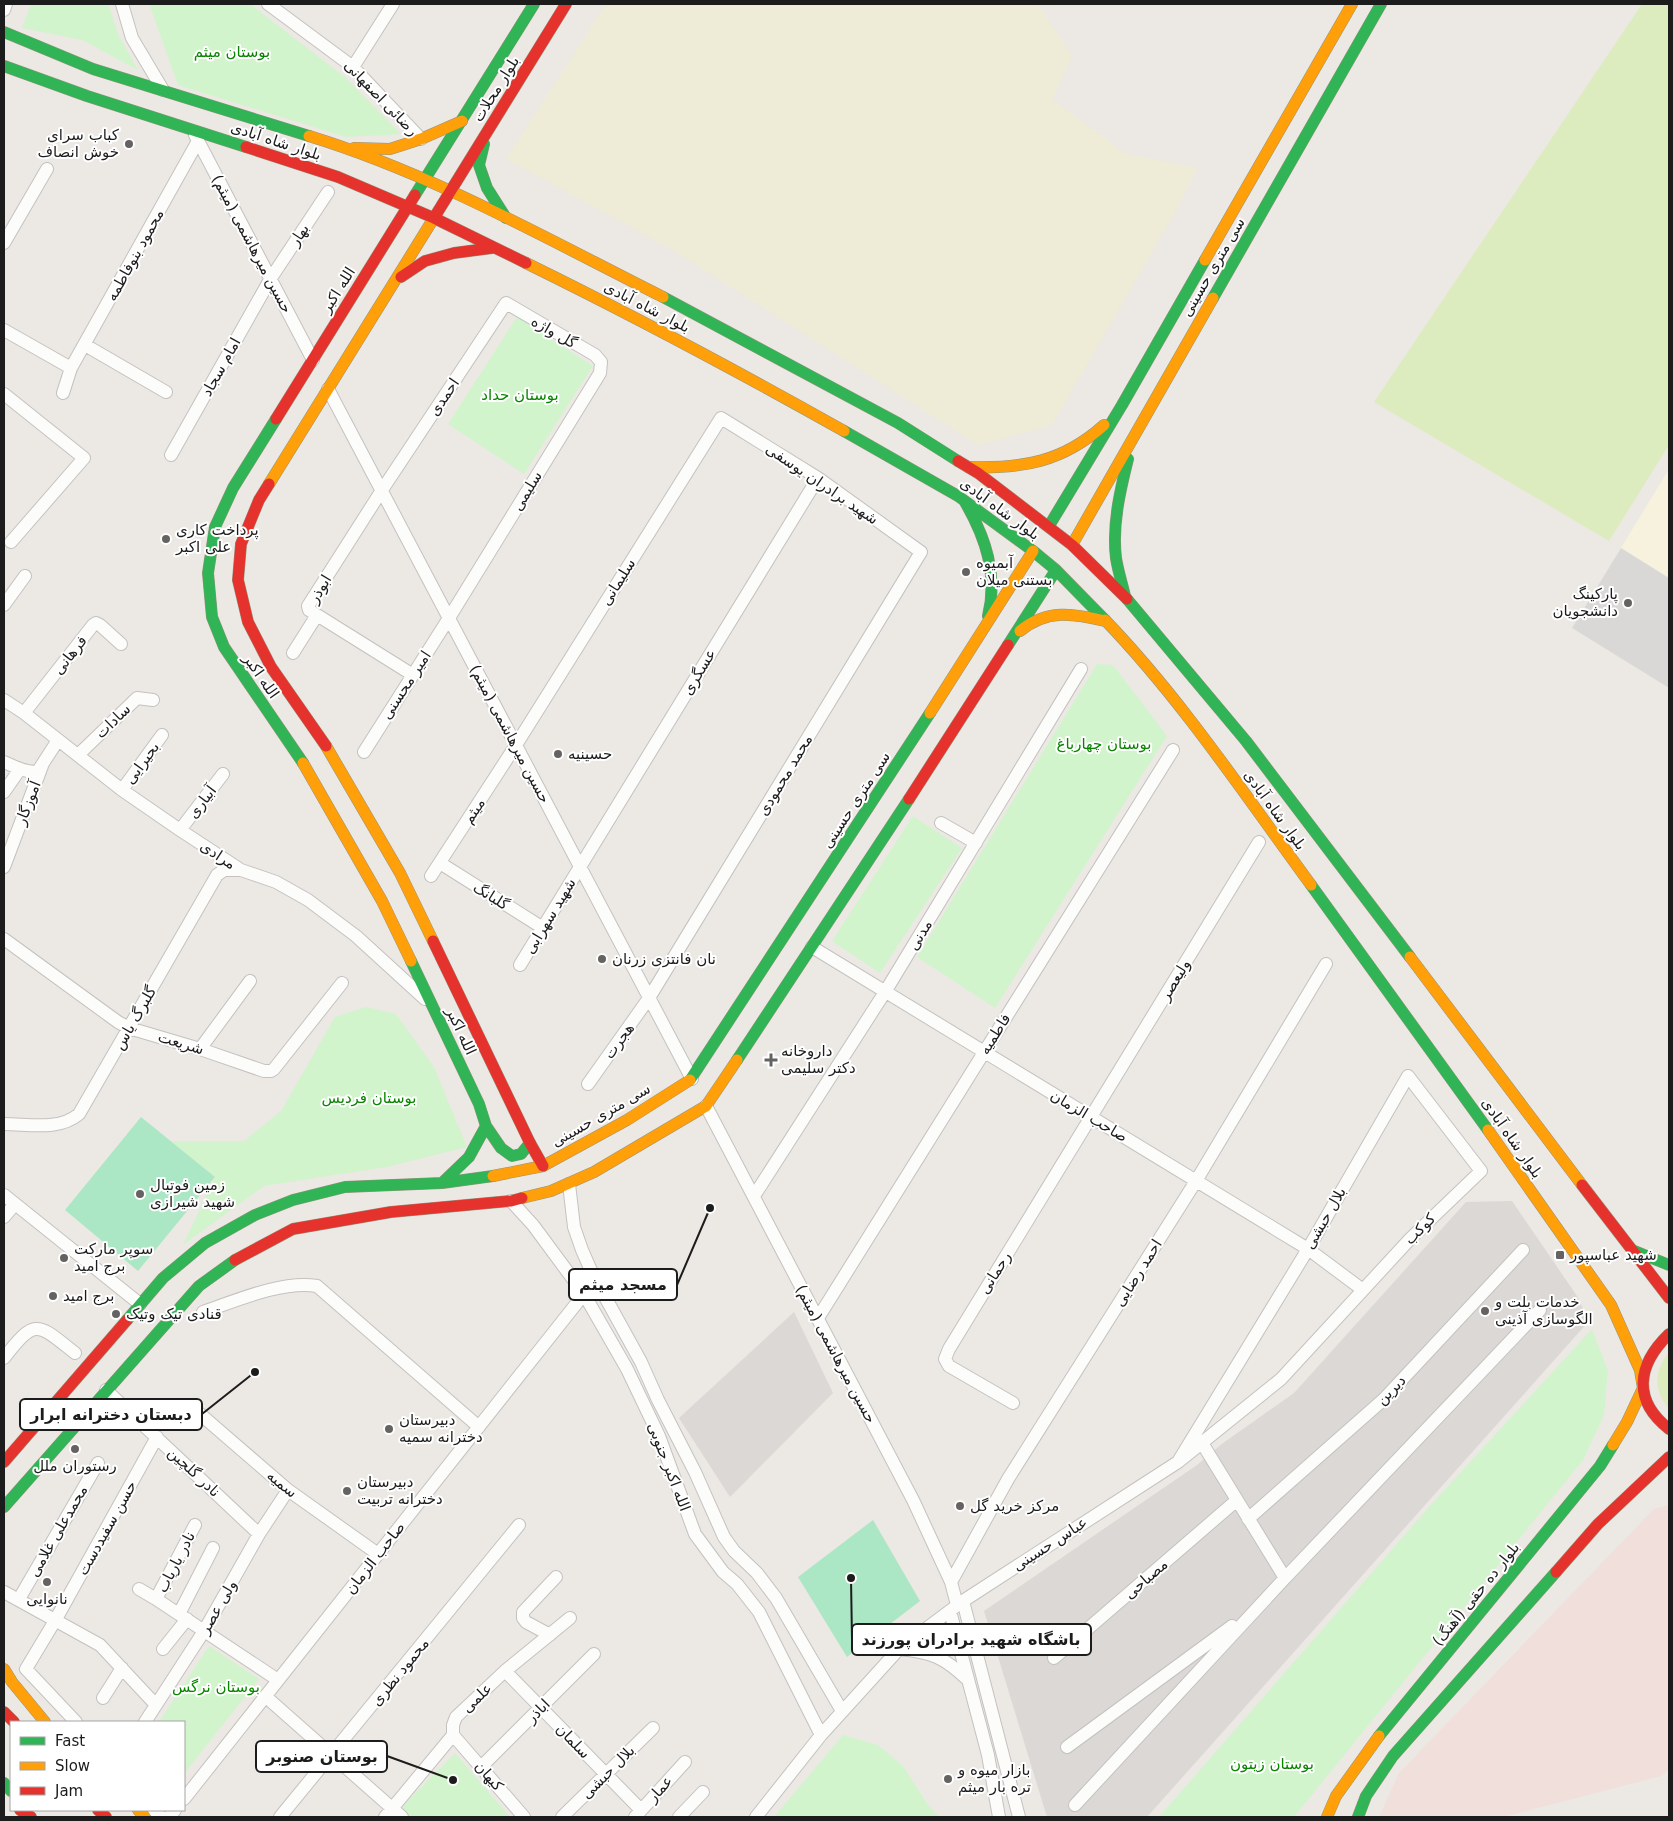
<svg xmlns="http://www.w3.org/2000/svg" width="1673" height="1821" viewBox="0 0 1673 1821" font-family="'DejaVu Sans','Noto Naskh Arabic',sans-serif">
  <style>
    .residential { fill: #dbd8d6 }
    .education { fill: #f6f2de }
    .religious { fill: #d9d8d6 }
    .military { fill: #f0dfda }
    .farmland { fill: #eeebd6 }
    .grass { fill: #ddecbf }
    .park { fill: #d2f4cc }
    .pitch { fill: #ace7c5 }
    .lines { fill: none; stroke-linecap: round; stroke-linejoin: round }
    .street-casing { stroke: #c4c2c0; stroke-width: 14 }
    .fast-casing { stroke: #96947c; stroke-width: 12 }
    .slow-casing { stroke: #96947c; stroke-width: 12 }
    .jam-casing { stroke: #96947c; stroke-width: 12 }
    .street { stroke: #fcfcfb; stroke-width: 12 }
    .fast { stroke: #30b455; stroke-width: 11 }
    .slow { stroke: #ff9f0a; stroke-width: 11 }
    .jam { stroke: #e5322d; stroke-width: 11 }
    .poi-dot { fill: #656362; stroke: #fff; stroke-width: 2 }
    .labels { text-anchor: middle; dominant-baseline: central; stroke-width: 4; stroke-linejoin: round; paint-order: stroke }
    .park-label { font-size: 15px; fill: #088401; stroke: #fff }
    .street-label { font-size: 15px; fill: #1c1c1c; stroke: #fff }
    .poi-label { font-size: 15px; fill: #1c1c1c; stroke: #fff; text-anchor: start }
    .leader { fill: none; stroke: #1c1c1c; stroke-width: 2 }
    .callout-dot { fill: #1c1c1c; stroke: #fff; stroke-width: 2 }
    .callout { fill: #fff; stroke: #1c1c1c; stroke-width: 2 }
    .callout-label { font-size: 16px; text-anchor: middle; font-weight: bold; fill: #1c1c1c }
  </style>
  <rect width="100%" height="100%" fill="#ece8e4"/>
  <path class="residential" d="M1512 1201 1577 1296 1589 1321 1147 1817H1047L984 1611 1197 1465 1223 1443 1294 1393 1466 1202Z
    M794 1312 833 1393 730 1497 679 1418Z"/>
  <path class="education" d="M1669 469V688L1572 628Z"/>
  <path class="religious" d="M1621 548 1669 578V688L1572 628Z"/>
  <path class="military" d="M1669 1505V1769L1661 1776 1503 1817H1379L1399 1773 1654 1509Z"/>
  <path class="farmland" d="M606 4H1038L1072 56 1052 99 1126 154 1198 168 1175 212 1052 425 978 445 671 249 506 159Z"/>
  <path class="grass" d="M1642 4H1669V445L1609 541 1374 402Z
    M1669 1352V1409C1653 1390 1654 1371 1669 1352Z"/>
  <path class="park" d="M31 4H108L119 36 138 70 82 40 22 28Z
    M149 4H250L346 78 401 134 346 137 178 85Z
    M517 317 593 366 524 474 448 424Z
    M1097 664 1113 665 1167 736 995 1008 917 957Z
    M913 816 962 848 880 973 832 941Z
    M366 1007 396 1014 434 1067 467 1147 387 1167 264 1186 183 1245 215 1177 171 1141H244L281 1111 335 1017Z
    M1592 1329 1608 1371 1604 1415 1583 1460 1294 1817H1159L1429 1507Z
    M209 1646 259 1679 184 1774V1722H159Z
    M843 1735 878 1745 903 1766 928 1805 939 1817H774Z
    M455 1753 510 1817H411L401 1808Z"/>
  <path class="pitch" d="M141 1117 215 1177 138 1271 65 1210Z
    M873 1520 920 1601 847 1657 798 1577Z"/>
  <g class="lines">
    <defs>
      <path id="street" d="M122 4 132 38 163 90
        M268 4 353 67 421 139
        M4 10 6 4
        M353 67 393 4
        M195 135 313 360
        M4 243 47 169
        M4 330 71 368
        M85 345 166 392
        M328 389 692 1079
        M63 393 71 368 198 141
        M4 394 84 458 11 542
        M171 455 271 278 328 192
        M4 605 25 576
        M293 653 317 615
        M4 700 24 713 122 790 180 830 241 870 276 882 308 900 356 936 425 999
        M24 713 93 625 96 623 100 625 121 644
        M364 752 449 618 600 373 601 362 595 355 506 303 382 490 308 606 309 610 413 675
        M78 755 137 698 153 700
        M4 762C14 766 27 774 38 771L58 740
        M122 790 162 735
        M4 792 20 769
        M941 823 976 843
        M180 830 223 774
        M440 863 543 928
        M4 867 42 766
        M431 876 516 745 721 418 818 478 921 552 649 998 588 1084
        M4 939 118 1022 129 1028 200 1049 264 1071H271L274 1069 342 983
        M812 947 1308 1249 1363 1290
        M520 965 818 478
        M200 1049 250 981
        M706 1106 913 1500 951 1582 957 1605
        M4 1124C29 1124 59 1131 79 1114L217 875 224 870H241
        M569 1184 574 1227 582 1250 593 1275 641 1362 658 1400 695 1472 724 1537 734 1551 757 1573 776 1598 842 1711
        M4 1195 140 1304
        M754 1196 885 992 1081 669
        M511 1201 533 1225 584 1294 627 1369 659 1436 695 1534 723 1572 737 1584 759 1612 821 1735
        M4 1217 15 1204
        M203 1312C235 1301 283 1280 317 1286L479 1427
        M818 1318 1173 750
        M4 1358C36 1317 37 1323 75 1353
        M106 1390 259 1534
        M1013 1403 949 1366 945 1359 949 1349 1259 842
        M192 1407 288 1490 378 1554
        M1248 1519 1384 1399 1523 1250
        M1285 1578 1540 1310
        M951 1582 1008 1479 1196 1181 1326 964
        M139 1589 156 1599 278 1680
        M4 1592 100 1645 156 1705
        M19 1599 98 1463
        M156 1599 195 1525
        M963 1601 1019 1817
        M950 1611 988 1755 999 1817
        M179 1614 213 1548
        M550 1635 526 1622 523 1618V1612L556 1577
        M163 1649 187 1619
        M899 1649C932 1652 944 1657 968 1680
        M1054 1658 1237 1500
        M505 1671 641 1810
        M265 1696 402 1817
        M103 1698 122 1668
        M76 1722 26 1669 56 1619 157 1437
        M145 1722 204 1631 259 1534 288 1490
        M453 1735 524 1817
        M1067 1747 1232 1626
        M481 1767 594 1654
        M184 1799 584 1294
        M1075 1805 1285 1578 1202 1443
        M154 1810 161 1817
        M169 1817 175 1810
        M280 1817 519 1525
        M385 1817 453 1735V1725L456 1717 505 1671 570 1618
        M562 1817 653 1728
        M635 1817 685 1762
        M679 1817 703 1792
        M756 1817 821 1735 899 1649 963 1601 1178 1462 1281 1379 1410 1239 1481 1171 1408 1076 1308 1249 1178 1462"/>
      <path id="fast" d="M4 32 93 69 309 136
        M4 66 87 96 246 147
        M484 144 479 165 487 188 506 218
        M415 195 534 4
        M663 297 898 423 958 461
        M1213 298 1381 4
        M276 419 233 488 215 527 208 573 212 617 224 647 303 763
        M844 431 958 496 1033 551 1056 570 1105 620
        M965 502C986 538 998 575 988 616
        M1049 526 1122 405 1205 260
        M1125 596C1122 583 1118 571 1116 558 1112 525 1120 491 1128 459
        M1127 599 1246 741 1410 957
        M1008 645 1056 570
        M1311 885 1488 1130
        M411 961 479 1104 486 1126 469 1157 442 1183
        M737 1060 909 799
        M690 1080 930 713
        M486 1126 501 1148 512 1156 521 1154 530 1143
        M1632 1250 1669 1265
        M127 1320 163 1278 205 1243 255 1215 293 1200 345 1187 442 1183 493 1176
        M4 1507 199 1286 235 1260
        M1379 1736 1600 1466 1613 1445
        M4 1783 11 1791
        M1358 1817 1366 1796 1393 1756 1556 1572"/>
      <path id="slow" d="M309 136C433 174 547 239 663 297
        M354 148 390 149 421 139 462 121
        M1205 260 1352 4
        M526 263C634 316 739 372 844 431
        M968 467C1022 469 1063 462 1104 425
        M269 484 437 213
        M1072 545 1213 298
        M1105 620C1182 700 1245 795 1311 885
        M1020 631C1047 609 1073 613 1105 621
        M930 713 1033 551
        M326 746 400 873 433 941
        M303 763 382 901 411 961
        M1410 957 1582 1185
        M1488 1130 1611 1305 1640 1370 1643 1388 1627 1422 1613 1445
        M493 1176 543 1166 627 1120 690 1080
        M522 1198 551 1191 594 1172 706 1106 737 1060
        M4 1669 12 1682 45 1722
        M138 1810 145 1817
        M1327 1817 1336 1796 1379 1736"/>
      <path id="jam" d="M246 147 338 177 434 218 526 263
        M437 213 566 4
        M401 277 425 261 454 253 492 248
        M276 419 415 195
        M958 461 978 473 1072 545 1127 599
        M269 484 259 500 241 544 238 580 248 622 271 667 326 746
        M909 799 1008 645
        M433 941 530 1143 543 1166
        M1582 1185 1669 1298
        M235 1260 293 1229 391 1212 511 1201 522 1198
        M1669 1334C1637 1365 1632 1400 1669 1429
        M4 1462 127 1320
        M1556 1572 1598 1524 1669 1457
        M4 1712 14 1722
        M20 1810 31 1817
        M98 1810 106 1817"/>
    </defs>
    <use href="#street" class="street-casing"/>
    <use href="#fast" class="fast-casing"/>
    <use href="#slow" class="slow-casing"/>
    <use href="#jam" class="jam-casing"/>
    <use href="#street" class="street"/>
    <use href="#fast" class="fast"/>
    <use href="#slow" class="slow"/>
    <use href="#jam" class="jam"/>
  </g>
  <g class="poi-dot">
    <circle cx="129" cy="144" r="5"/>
    <circle cx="166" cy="539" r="5"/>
    <circle cx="966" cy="572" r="5"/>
    <circle cx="1628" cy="603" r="5"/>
    <circle cx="558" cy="754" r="5"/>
    <circle cx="602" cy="959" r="5"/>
    <path d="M768.5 1052.5h5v5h5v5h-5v5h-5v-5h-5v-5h5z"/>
    <circle cx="140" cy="1194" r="5"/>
    <rect x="1555" y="1250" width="10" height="10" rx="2.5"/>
    <circle cx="64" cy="1258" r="5"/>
    <circle cx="53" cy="1296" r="5"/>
    <circle cx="1485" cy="1311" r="5"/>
    <circle cx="116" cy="1314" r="5"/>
    <circle cx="389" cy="1429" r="5"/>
    <circle cx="75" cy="1449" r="5"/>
    <circle cx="347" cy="1491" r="5"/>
    <circle cx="960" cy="1506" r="5"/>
    <circle cx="47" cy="1582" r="5"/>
    <circle cx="948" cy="1779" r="5"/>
  </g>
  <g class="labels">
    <g class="park-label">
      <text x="232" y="52">بوستان میثم</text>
      <text x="520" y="395">بوستان حداد</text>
      <text x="1104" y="744">بوستان چهارباغ</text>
      <text x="369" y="1098">بوستان فردیس</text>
      <text x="216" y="1687">بوستان نرگس</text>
      <text x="1272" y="1764">بوستان زیتون</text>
    </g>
    <g class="street-label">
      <text transform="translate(496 89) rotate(-58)">بلوار محلات</text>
      <text transform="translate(381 98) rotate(46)">رضائی اصفهانی</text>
      <text transform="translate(276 141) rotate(18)">بلوار شاه آبادی</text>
      <text transform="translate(299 235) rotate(-57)">بهار</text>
      <text transform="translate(252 244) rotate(62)">حسین میرهاشمی (میثم)</text>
      <text transform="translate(135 255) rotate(-61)">محمود بنوفاطمه</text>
      <text transform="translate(1213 267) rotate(-60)">سی متری حسینی</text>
      <text transform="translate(338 290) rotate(-58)">الله اکبر</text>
      <text transform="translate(647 307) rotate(27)">بلوار شاه آبادی</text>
      <text transform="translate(554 332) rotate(30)">گل واژه</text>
      <text transform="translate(221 367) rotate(-61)">امام سجاد</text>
      <text transform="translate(444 397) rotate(-56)">احمدی</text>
      <text transform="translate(822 484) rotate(34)">شهید برادران یوسفی</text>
      <text transform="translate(527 491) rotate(-59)">سلیمی</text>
      <text transform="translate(1000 509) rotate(36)">بلوار شاه آبادی</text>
      <text transform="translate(618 582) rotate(-58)">سلیمانی</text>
      <text transform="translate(320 589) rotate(-59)">ابوذر</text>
      <text transform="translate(70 655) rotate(-52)">فرهانی</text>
      <text transform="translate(699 672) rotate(-59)">عسگری</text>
      <text transform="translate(261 676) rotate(55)">الله اکبر</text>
      <text transform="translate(406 685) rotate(-57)">امیر محسنی</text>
      <text transform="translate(113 721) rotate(-44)">سادات</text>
      <text transform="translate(510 734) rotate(62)">حسین میرهاشمی (میثم)</text>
      <text transform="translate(142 763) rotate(-54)">بحیرایی</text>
      <text transform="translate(785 775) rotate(-59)">محمد محمودی</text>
      <text transform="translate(856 800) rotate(-57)">سی متری حسینی</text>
      <text transform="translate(202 802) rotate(-53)">آبیاری</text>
      <text transform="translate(28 803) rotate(-69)">آموزگار</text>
      <text transform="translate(1275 810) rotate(54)">بلوار شاه آبادی</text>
      <text transform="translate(474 811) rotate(-57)">میثم</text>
      <text transform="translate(218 855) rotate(33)">مرادی</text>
      <text transform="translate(491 896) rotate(32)">گلبانگ</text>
      <text transform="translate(550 916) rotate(-59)">شهید سهرابی</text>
      <text transform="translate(920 935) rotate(-59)">مدنی</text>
      <text transform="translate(1175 980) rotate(-59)">ولیعصر</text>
      <text transform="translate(135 1018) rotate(-60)">گلبرگ یاس</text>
      <text transform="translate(461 1031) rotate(65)">الله اکبر</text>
      <text transform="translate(995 1034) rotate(-58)">فاطمیه</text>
      <text transform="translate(619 1041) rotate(-54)">هجرت</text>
      <text transform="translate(181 1043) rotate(17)">شریعت</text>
      <text transform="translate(601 1115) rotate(-30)">سی متری حسینی</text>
      <text transform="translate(1089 1116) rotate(31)">صاحب الزمان</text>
      <text transform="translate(1512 1138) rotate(55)">بلوار شاه آبادی</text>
      <text transform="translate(1325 1218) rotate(-60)">بلال حبشی</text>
      <text transform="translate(1420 1229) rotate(-45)">کوکب</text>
      <text transform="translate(995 1273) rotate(-58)">رحمانی</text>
      <text transform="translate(1138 1273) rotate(-58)">احمد رضایی</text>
      <text transform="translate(836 1354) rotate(62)">حسین میرهاشمی (میثم)</text>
      <text transform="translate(1391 1390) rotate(-45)">دیرین</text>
      <text transform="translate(669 1467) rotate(69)">الله اکبر جنوبی</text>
      <text transform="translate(194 1472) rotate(43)">نادر گلچین</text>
      <text transform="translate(282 1484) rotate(39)">سمیه</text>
      <text transform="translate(107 1528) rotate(-61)">حسن سفیددست</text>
      <text transform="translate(58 1531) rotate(-60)">محمدعلی غلامی</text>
      <text transform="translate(1050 1544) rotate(-33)">عباس حسینی</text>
      <text transform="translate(375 1558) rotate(-52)">صاحب الزمان</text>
      <text transform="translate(176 1562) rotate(-63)">نادر یاریاب</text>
      <text transform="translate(1146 1579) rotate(-41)">مصباحی</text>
      <text transform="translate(1476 1594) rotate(-51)">بلوار ده حقی (آهنگ)</text>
      <text transform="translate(218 1607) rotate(-60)">ولی عصر</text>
      <text transform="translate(400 1672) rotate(-51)">محمود نظری</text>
      <text transform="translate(477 1698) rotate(-44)">علمی</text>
      <text transform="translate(538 1711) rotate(-45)">اباذر</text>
      <text transform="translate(573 1741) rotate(46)">سلمان</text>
      <text transform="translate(608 1772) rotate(-45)">بلال حبشی</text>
      <text transform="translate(489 1776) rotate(49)">کیهان</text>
      <text transform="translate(660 1789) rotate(-48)">عمار</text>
    </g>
    <g class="poi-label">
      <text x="119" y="135" text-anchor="end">کباب سرای<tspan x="119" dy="17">خوش انصاف</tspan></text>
      <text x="176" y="530">پرداخت کاری<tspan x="176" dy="17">علی اکبر</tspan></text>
      <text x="976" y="563">آبمیوه<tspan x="976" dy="17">بستنی میلان</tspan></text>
      <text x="1618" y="594" text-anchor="end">پارکینگ<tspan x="1618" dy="17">دانشجویان</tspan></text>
      <text x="568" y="754">حسینیه</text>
      <text x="612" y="959">نان فانتزی زرنان</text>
      <text x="781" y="1051">داروخانه<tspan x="781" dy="17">دکتر سلیمی</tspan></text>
      <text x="150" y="1185">زمین فوتبال<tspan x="150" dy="17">شهید شیرازی</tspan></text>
      <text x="74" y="1249">سوپر مارکت<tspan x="74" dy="17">برج امید</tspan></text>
      <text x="1570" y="1255">شهید عباسپور</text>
      <text x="63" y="1296">برج امید</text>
      <text x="1495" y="1302">خدمات پلت و<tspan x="1495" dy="17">الگوسازی آذینی</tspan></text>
      <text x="126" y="1314">قنادی تیک وتیک</text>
      <text x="399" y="1420">دبیرستان<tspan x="399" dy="17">دخترانه سمیه</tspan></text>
      <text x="75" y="1466" text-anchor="middle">رستوران ملل</text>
      <text x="357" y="1482">دبیرستان<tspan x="357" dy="17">دخترانه تربیت</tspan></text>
      <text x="970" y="1506">مرکز خرید گل</text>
      <text x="47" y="1599" text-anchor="middle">نانوایی</text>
      <text x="958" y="1770">بازار میوه و<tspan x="958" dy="17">تره بار میثم</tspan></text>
    </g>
  </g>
  <path class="leader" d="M710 1208L677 1285M255 1372L202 1414M851 1578L852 1640M453 1780L387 1756"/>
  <g class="callout-dot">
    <circle cx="710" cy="1208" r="5"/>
    <circle cx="255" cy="1372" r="5"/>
    <circle cx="851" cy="1578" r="5"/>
    <circle cx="453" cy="1780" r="5"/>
  </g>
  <g class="callout">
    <rect x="569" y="1269" width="108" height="31" rx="5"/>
    <rect x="20" y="1399" width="182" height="31" rx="5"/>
    <rect x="852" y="1624" width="239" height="31" rx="5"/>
    <rect x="256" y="1741" width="131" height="31" rx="5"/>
  </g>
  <g class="callout-label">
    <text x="623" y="1290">مسجد میثم</text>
    <text x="111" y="1420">دبستان دخترانه ابرار</text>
    <text x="971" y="1645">باشگاه شهید برادران پورزند</text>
    <text x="322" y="1762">بوستان صنوبر</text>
  </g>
  <rect width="1673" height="1821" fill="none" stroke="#1c1c1c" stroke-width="10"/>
  <rect x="10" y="1721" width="175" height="90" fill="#ffffff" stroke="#a4a4a4"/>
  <rect x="20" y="1737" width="25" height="8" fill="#30b455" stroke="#a4a4a4"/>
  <text x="55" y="1746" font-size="15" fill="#1c1c1c">Fast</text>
  <rect x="20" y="1762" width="25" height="8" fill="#ff9f0a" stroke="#a4a4a4"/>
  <text x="55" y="1771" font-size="15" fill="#1c1c1c">Slow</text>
  <rect x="20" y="1787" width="25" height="8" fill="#e5322d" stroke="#a4a4a4"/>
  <text x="55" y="1796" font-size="15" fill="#1c1c1c">Jam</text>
</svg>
